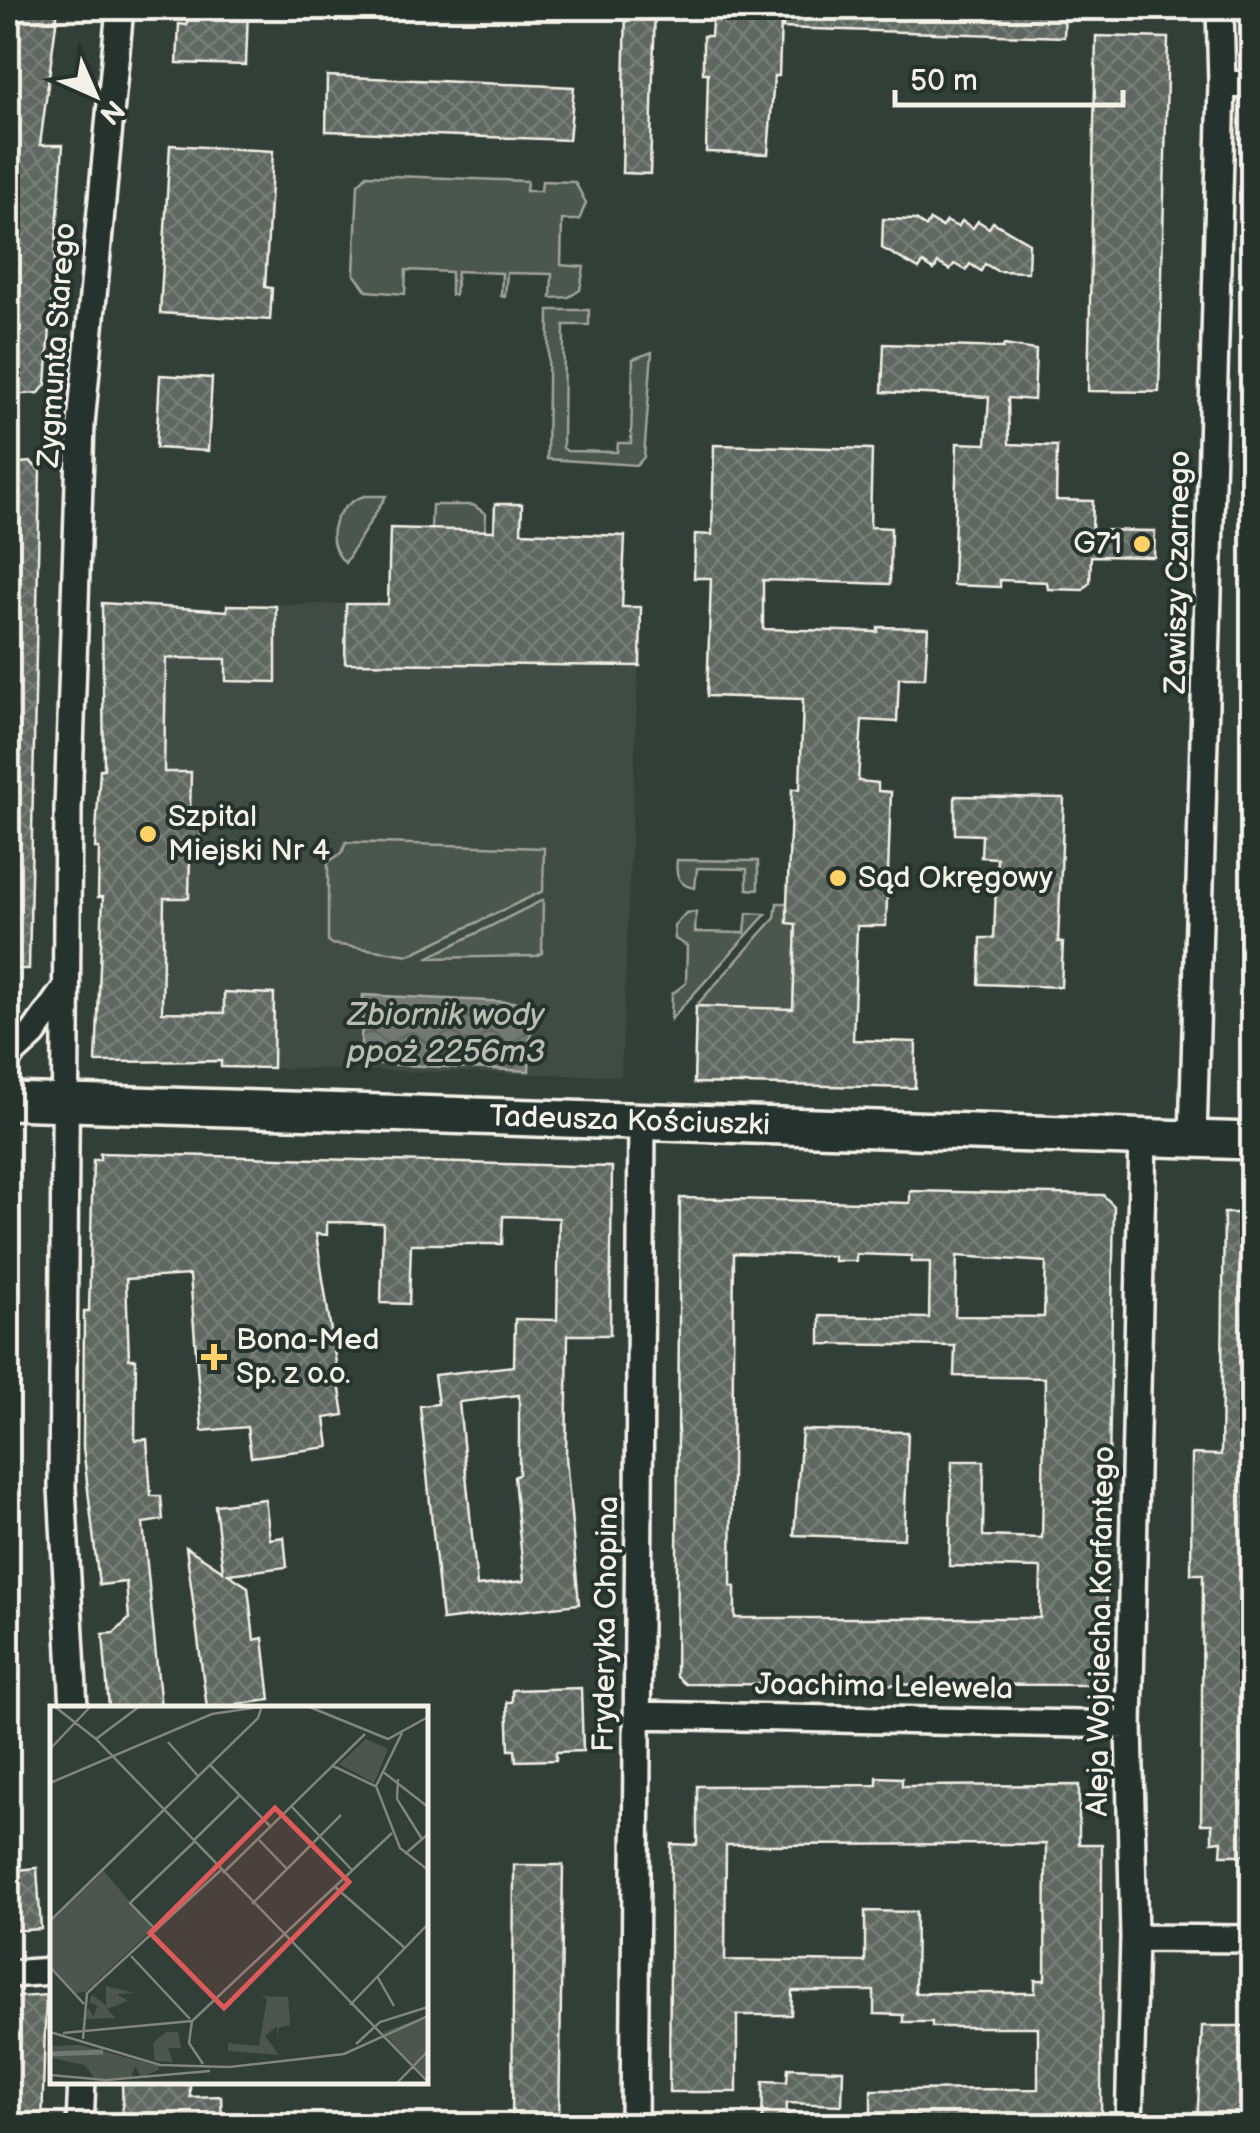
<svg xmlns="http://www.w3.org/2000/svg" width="1260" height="2133" viewBox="0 0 1260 2133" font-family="'Balsamiq Sans',sans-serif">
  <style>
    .built { fill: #404b44 }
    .green { fill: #4c564f; stroke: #a0a49c; stroke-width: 2.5 }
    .water { fill: url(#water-waves); stroke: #a6a9a1; stroke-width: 2.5 }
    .building { fill: url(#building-cross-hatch); stroke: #f4f1e8; stroke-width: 2.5; fill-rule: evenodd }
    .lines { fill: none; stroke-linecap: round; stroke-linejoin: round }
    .street-casing { stroke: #f4f1e8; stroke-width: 32 }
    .secondary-casing { stroke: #f4f1e8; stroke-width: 42 }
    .street { stroke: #26332d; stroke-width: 25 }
    .secondary { stroke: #26332d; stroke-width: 35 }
    .poi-dot { fill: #ffd166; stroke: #26332d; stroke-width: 4 }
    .labels { text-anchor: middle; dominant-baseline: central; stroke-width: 8; stroke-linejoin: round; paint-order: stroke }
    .street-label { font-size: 30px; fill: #f4f1e8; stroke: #26332d }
    .poi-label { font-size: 30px; fill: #f4f1e8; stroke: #26332d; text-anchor: start }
    .water-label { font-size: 32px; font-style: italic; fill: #babbb3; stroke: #26332d }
    .inset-river { fill: none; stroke: #727972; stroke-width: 5 }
    .inset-road { fill: none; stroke: #80867e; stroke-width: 2.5 }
    .view { fill: #de5a58; fill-opacity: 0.15; stroke: #de5a58; stroke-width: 5 }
    .inset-edge { fill: none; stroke: #f4f1e8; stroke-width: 5 }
  </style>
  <defs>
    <pattern id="water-waves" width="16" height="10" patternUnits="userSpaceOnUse" patternTransform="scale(2.5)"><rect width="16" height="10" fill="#727972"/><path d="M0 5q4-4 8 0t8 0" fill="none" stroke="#60635e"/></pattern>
    <pattern id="building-cross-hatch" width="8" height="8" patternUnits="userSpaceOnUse" patternTransform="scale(2.5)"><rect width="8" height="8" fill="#5f6861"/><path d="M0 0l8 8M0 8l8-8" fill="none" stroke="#777e78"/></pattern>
  </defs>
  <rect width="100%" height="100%" fill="#323e38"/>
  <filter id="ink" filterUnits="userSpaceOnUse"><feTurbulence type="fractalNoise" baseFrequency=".01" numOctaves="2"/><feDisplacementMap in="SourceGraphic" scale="20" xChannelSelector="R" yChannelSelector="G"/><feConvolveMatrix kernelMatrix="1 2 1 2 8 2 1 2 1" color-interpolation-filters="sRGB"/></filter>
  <g filter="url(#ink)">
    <path class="built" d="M102 603 226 611 227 605 346 604 641 607 621 1076 221 1067 220 1061 96 1062 103 898 98 897 99 848H95L100 769 104 768Z"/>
    <path class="green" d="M367 175 527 181 526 191H541L542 181 575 182 586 203 579 220H562L561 265 584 267 580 290 569 297 551 298 552 274 507 273 505 297 501 296 502 273 457 271 455 295H451V272L406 270 405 294 367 291 354 274 358 184Z
      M549 310H589V325H564L563 448 567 451 617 452 618 443H631L633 359 652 352 644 457 637 465 547 459Z
      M364 496H386L345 563C321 538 334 507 364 496Z
      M432 505H473L486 514 483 575 431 529Z
      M346 842 544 848 543 891 409 955 332 944 328 941V862L342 853Z
      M677 860 758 861V890L747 889V869L697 868 695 888C678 886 675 874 677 860Z
      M543 900 542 953 536 956 427 958Z
      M777 903H787L796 924 792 1037 696 1006 775 918Z
      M696 912 695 932 745 933 747 913 766 914 671 1019 672 994 686 983 687 946 675 939 674 926 686 913Z"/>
    <path class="water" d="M363 995 532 1003 529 1071 360 1063Z"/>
    <path class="building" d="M8 8H58L40 145H63L46 384 39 393 8 395Z
      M188 8 248 10 246 65 177 63 179 24 187 25Z
      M626 8H655L650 174 622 173Z
      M713 8H772V18L781 20 779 76H774L768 154 706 152 708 73H703V36H711Z
      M784 8H1065L1064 37 783 28Z
      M1096 36 1168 38 1159 392 1088 391Z
      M327 76 574 87 569 140 326 131Z
      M170 145 273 151 265 287 272 288 270 320 160 313Z
      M883 219 916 220 926 227 930 220 942 227 946 221 958 227 962 221 973 228 978 221 989 228 993 222 1029 243 1028 272 997 271 985 264 981 271 970 264 966 270 954 264 950 270 938 263 934 270 923 263 919 269 882 248Z
      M884 344 1003 348 1004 345 1036 350 1034 400 1008 398 1009 444 1057 446 1056 500 1093 501 1092 530 1155 531 1154 557 1091 556 1090 582 1083 590 1048 589 1047 582 1000 580V587L953 585 957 443 986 444 989 397 882 392Z
      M160 375 212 378 208 451 156 448Z
      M714 445 872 449 870 527 891 528 890 584 763 580V629L878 632V627L928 628 925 678H899L897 722 862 720 858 781 878 783V791L891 792 886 926H857L853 1040 916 1042 915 1088 694 1083 696 1006 793 1009 796 924 787 923V903L792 789H800L803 699 707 696 711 578H694L695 534 712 535Z
      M31 462 40 471 29 969H8V464Z
      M495 504H522L521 532 625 536 622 607H641L640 666 345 663 346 604H388L390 528 494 531Z
      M102 603 227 611V605L276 606V682L226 681V659L166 658 164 772H191L190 815H201V852H190L189 898H164L162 1012 224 1013V992L274 994 273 1068 221 1067V1061L96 1062 103 897H98L99 848H95L100 769H104Z
      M955 796 1064 798 1058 942H1063L1061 987 979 984 981 938H994L997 858 981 857 982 835 955 834Z
      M100 1153 612 1167 610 1335H568L566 1457 579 1604 442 1620 420 1406 438 1404 434 1375 514 1366 515 1319 557 1320 559 1218 503 1216 502 1244H411L409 1304 381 1303 383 1223 327 1222V1235L316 1234 344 1415 325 1418 329 1447 251 1457 247 1427 202 1431 190 1275 126 1279 129 1359H136L135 1440 147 1439 151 1496H161L163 1520 143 1523 161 1708H109L103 1634 114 1633 129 1619 126 1582 99 1585 83 1447 84 1311H89L93 1160H100ZM519 1395V1474L514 1477 524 1581 477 1586 459 1402Z
      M910 1191 1103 1195 1114 1206 1105 1675 1096 1685 685 1684 676 1676 680 1198 910 1203ZM734 1253 834 1256V1261H856V1254L912 1256 911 1262H930L929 1318 820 1316V1344L955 1346 954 1376 1045 1378 1042 1538 983 1536 984 1461H952L949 1566 1041 1568 1040 1618H735V1587L731 1586ZM957 1256 1046 1262 1044 1317 955 1316Z
      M1224 1213H1252V1855H1221L1222 1841 1212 1842V1824H1201L1203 1574H1191L1192 1454 1221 1455Z
      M802 1430 908 1432 904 1539 794 1535Z
      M265 1499 270 1539 284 1537 287 1567 228 1574 248 1587 254 1640 263 1638 270 1700 238 1704 239 1708H207L186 1547 223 1571 215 1505Z
      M581 1688 583 1751 556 1752V1760L516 1761 515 1750H509L507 1702H512V1690Z
      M877 1777 902 1778V1786L1079 1785V1844H1102L1101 2126H918V2116H871V2090L1038 2089V2027H932V2022H903V2015L874 2014V1991H792L791 2015H737V2092H669L671 1844 697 1845V1786L877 1785ZM1046 1844 1045 1980H1035V1993H915L916 1912 865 1911V1962L725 1960 726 1845Z
      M514 1865H563L559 2126H512Z
      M37 1868 41 1929 8 1931V1871Z
      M46 1995 42 2126H8V1998Z
      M1202 2026H1252V2126H1197Z
      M788 2068 843 2070 842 2105 787 2103 786 2126H762L763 2081 787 2082Z
      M122 2080H190V2097L221 2096 222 2121 123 2126Z"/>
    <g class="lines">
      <defs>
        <path id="street" d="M1222 84 1252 85
          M8 1057 33 1034 65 989
          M1193 1139 1222 84 1220 8
          M74 1708 62 1487 68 809 81 424 120 8
          M637 1715 1129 1725
          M1134 1938 1252 1939
          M8 1974 52 1971
          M80 2126 82 2080
          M634 2126 642 1123
          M1129 2126 1134 1938 1129 1725 1143 1138"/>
        <g id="secondary">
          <path id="s1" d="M8 1101 1252 1141"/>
        </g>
      </defs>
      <use href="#street" class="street-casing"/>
      <use href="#secondary" class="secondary-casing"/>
      <use href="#street" class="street"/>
      <use href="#secondary" class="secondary"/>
    </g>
  </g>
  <g class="poi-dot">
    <circle cx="1142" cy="544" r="10"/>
    <circle cx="148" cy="834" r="10"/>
    <circle cx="838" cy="878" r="10"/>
    <path d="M209 1342h10v10h10v10h-10v10h-10v-10h-10v-10h10z"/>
  </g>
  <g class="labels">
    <g class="street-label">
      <text transform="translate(57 345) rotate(-86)">Zygmunta Starego</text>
      <text transform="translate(1178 572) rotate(-89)">Zawiszy Czarnego</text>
      <text stroke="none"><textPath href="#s1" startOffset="622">Tadeusza Kościuszki</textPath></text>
      <text transform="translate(606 1624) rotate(-89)">Fryderyka Chopina</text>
      <text transform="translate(1101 1631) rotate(-89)">Aleja Wojciecha Korfantego</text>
      <text transform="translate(884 1687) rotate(1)">Joachima Lelewela</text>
    </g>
    <g class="poi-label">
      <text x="1122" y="544" text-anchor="end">G71</text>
      <text x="168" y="817">Szpital<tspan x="168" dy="34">Miejski Nr 4</tspan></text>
      <text x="858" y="878">Sąd Okręgowy</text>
      <text x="236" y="1340">Bona-Med<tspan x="236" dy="34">Sp. z o.o.</tspan></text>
    </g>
    <g class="water-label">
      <text x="446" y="1015">Zbiornik wody<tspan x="446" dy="37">ppoż 2256m3</tspan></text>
    </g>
  </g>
  <g transform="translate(50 1706)">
    <rect width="378" height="378" fill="#323e38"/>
    <path d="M377 310V375L333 326Z" fill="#4c564f"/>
    <path d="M56 280 85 287 67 288 78 295 57 303 66 312 36 313 38 301 43 311 48 300 39 296 42 289 56 299ZM116 326H128L131 342H118L123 356 105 355 103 337ZM30 339 108 360 109 364 91 371 85 360 81 371 45 373 35 359 0 352V340Z" fill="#4c564f"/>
    <path d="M316 33 338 43 324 77 289 58ZM54 165 103 223 35 286 25 287 0 260V217ZM211 290 238 291 240 319 228 322 227 336V320L215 330 229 349 178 345V337L209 340 217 293Z" fill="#4c564f"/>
    <path class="inset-river" d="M0 348 53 346"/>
    <path class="inset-road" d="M4 0 46 33 378 376M257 0 338 33 378 11M352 27 326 80 350 142 378 164M46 33 90 0M118 36 148 70M0 43 41 0M160 59 221 121M283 60 325 80M332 65 378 101M348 73 347 93 372 133M0 77 162 8 216 0M242 101 302 164M209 134 237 163M143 135 190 89M355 148 378 128M173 167 315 28M285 181 355 242M202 198 291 109M0 215 208 12 212 0M107 225 80 197 144 136M81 250 140 313M0 261 34 298M327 270 344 300M300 299 378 218M0 326 110 359 179 361 294 348 378 310M13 327 142 315M33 333 37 287 171 164M306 338 330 316 378 301M153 358 139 337 142 315 342 127M0 369 56 374 160 365M347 377 378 345"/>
    <path class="view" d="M225 102 299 176 174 302 100 227Z"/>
    <rect width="378" height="378" class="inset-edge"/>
  </g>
  <rect width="1260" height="2133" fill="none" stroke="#26332d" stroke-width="40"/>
  <rect x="20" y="20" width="1220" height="2093" fill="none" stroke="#f4f1e8" stroke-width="4" filter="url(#ink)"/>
  <g transform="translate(95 95) rotate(135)" stroke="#26332d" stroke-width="8" paint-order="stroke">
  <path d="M0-8L18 38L0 25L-18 38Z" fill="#f4f1e8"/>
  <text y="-15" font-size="28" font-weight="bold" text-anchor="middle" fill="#f4f1e8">N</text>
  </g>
  <path d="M895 90v15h228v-15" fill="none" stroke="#f4f1e8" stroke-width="5"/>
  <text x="910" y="90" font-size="30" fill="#f4f1e8" stroke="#26332d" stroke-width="8" paint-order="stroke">50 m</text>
</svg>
